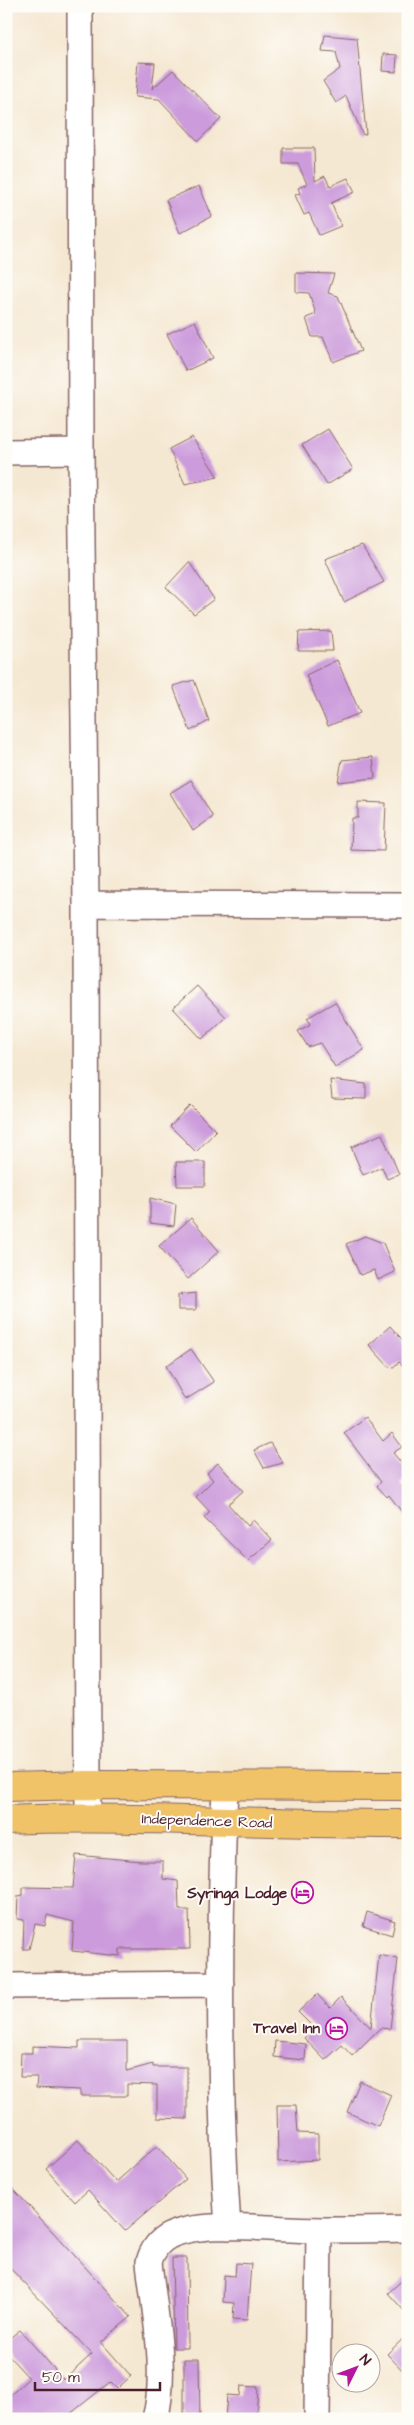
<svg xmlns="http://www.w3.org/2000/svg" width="414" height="2425" viewBox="0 0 414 2425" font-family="'Architects Daughter',sans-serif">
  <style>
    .building { fill: #cc9bdc }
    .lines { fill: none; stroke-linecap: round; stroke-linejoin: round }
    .minor-casing { stroke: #866565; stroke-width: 28 }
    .major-casing { stroke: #866565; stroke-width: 30 }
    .minor { stroke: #fff; stroke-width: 25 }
    .major { stroke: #f1c369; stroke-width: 28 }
    .labels { text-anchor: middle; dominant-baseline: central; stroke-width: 4; stroke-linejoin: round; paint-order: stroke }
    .street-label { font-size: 15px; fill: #4a1f2b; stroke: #fdfcf7 }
    .poi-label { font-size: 15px; font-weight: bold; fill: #4a1f2b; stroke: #fdfcf7; text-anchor: end }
  </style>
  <rect width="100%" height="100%" fill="#fdfcf7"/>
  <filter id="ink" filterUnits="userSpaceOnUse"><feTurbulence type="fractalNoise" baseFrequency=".02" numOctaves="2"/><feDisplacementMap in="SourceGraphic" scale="10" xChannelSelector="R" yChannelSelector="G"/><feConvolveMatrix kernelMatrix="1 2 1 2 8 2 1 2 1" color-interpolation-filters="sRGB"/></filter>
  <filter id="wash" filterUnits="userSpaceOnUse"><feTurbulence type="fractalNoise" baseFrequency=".0096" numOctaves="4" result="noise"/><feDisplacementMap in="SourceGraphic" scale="20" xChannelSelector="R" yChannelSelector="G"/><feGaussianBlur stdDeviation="1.12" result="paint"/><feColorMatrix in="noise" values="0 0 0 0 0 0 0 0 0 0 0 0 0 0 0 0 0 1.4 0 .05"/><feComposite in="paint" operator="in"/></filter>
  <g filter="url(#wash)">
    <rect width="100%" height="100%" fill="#f5e8d2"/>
    <g id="blocks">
      <path class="building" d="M325 35 357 38 366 134 363 135 346 96 336 103 323 81 340 69 336 52 322 51Z
        M383 54 397 55 396 72 382 71Z
        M138 62 155 63 152 89 173 70 221 119 198 141 159 99 135 97Z
        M283 148H314L315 181 325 176 330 186 348 178 355 192 331 203 341 226 319 235 309 213 304 215 295 195 300 193 298 188 307 184 298 164H283Z
        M199 186 212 216 180 233 166 200Z
        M296 273 334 274 328 293 338 296 361 351 333 362 323 337H312L306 318 316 314 309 293 296 292Z
        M195 321 213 358 186 371 167 334Z
        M328 429 353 469 327 485 302 445Z
        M192 437 218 477 185 484 169 449Z
        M362 545 384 582 344 602 325 559Z
        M189 562 214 599 194 614 166 587Z
        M331 631 333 651H298L299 632Z
        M337 660 360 713 328 726 306 675Z
        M194 680 209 721 190 731 173 686Z
        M373 757 375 778 338 782 342 760Z
        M191 780 213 817 193 831 170 793Z
        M358 802 386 803 384 851 351 850 352 818H358Z
        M197 986 226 1017 202 1039 173 1008Z
        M335 1002 364 1050 335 1067 320 1043 308 1047 298 1031 311 1024 307 1018Z
        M330 1080 366 1084V1099L332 1098Z
        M190 1105 216 1131 196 1152 170 1126Z
        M382 1134 399 1174 387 1179 382 1167 363 1175 351 1147Z
        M176 1162H205V1186H177Z
        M150 1198 176 1204 174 1226 150 1223Z
        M191 1218 219 1251 188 1279 159 1246Z
        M365 1236 383 1243 395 1272 378 1280 374 1270 360 1275 346 1244Z
        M196 1293V1310H178V1295Z
        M390 1326 408 1346V1371L399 1362 391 1369 369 1345Z
        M191 1349 214 1382 185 1400 166 1366Z
        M365 1417 383 1441 392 1433 402 1447 393 1453 408 1471V1478L401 1484 408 1493V1520L389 1495 387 1497 377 1486 381 1482 344 1433Z
        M270 1443 283 1463 264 1468 254 1450Z
        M218 1463 243 1491 228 1504 248 1526 253 1520 272 1540 248 1561 204 1518 210 1512 196 1497 213 1480 207 1473Z
        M76 1855 141 1861H163V1879L178 1881 179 1910H189L190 1949H120V1956L72 1951 74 1922 47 1915 45 1926 35 1924 29 1949H23L24 1920 17 1919 18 1896 23 1895V1887L73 1888Z
        M367 1912 395 1921 392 1935 363 1926Z
        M379 1955 398 1959 390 2029 380 2028 352 2056 342 2045 325 2060 304 2038 314 2028 298 2012 317 1994 330 2008 341 1997 371 2028Z
        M79 2041H127V2071L153 2064V2067H187V2119L157 2118V2085L127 2084V2096H80V2090L36 2088 37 2077H20L21 2053H32V2046L79 2048Z
        M275 2041 306 2044 305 2060 274 2057Z
        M360 2081 391 2095 378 2126 347 2112Z
        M277 2105H296L298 2133 318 2134V2160L278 2162Z
        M78 2140 116 2182 157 2146 186 2179 125 2231 88 2190 75 2202 46 2169Z
        M6 2181 131 2317 101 2342 131 2376 117 2389 110 2382 64 2419H11L6 2414V2399L29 2378 6 2353V2341L20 2330 64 2380 92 2354 6 2264Z
        M172 2258H187L188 2348H174Z
        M236 2263 251 2264 247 2320 233 2319 234 2303 223 2302 224 2275 235 2276Z
        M408 2275V2315L388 2293Z
        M408 2334V2376L387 2354Z
        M184 2359H199L200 2419H184Z
        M241 2386 258 2387 256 2419H225L227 2395 240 2396Z"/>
    </g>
  </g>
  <g filter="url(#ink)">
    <use href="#blocks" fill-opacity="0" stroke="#866565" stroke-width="1"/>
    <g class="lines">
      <defs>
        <path id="minor" d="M80 6 81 451 86 904 88 1817
          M6 452 81 451
          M86 904 408 905
          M225 1787C219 1933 218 2081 228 2227
          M6 1986 221 1984
          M155 2419C168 2371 154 2312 149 2262 152 2251 157 2242 169 2236 200 2221 256 2228 290 2229 329 2231 368 2230 408 2229
          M317 2419 319 2230"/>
        <path id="major" d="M6 1787 88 1785 408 1786
          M6 1820C140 1815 274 1825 408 1824"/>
      </defs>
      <use href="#minor" class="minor-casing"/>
      <use href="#major" class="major-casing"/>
      <use href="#minor" class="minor"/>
      <use href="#major" class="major"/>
    </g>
  </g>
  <defs>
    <symbol id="hotel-ring" viewBox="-11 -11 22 22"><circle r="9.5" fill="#fdfcf7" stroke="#b5179e" stroke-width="1.5"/><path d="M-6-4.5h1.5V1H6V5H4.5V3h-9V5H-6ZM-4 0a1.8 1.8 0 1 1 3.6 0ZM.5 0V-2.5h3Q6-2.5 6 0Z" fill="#b5179e"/></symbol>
  </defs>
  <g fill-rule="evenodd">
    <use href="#hotel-ring" x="290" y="1880" width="25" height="25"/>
    <use href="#hotel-ring" x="324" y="2016" width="25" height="25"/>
  </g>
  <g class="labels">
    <g class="street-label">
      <text transform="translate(207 1821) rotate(2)">Independence Road</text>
    </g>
    <g class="poi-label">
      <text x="287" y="1893">Syringa Lodge</text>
      <text x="320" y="2028">Travel Inn</text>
    </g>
  </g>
  <rect width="414" height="2425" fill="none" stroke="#fdfcf7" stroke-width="25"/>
  <g transform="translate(356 2368) rotate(48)"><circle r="24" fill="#fdfcf7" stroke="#b5a4a5"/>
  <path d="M0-4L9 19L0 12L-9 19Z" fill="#b5179e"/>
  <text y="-8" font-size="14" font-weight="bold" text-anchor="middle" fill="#4a1f2b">N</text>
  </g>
  <path d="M35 2382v8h125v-8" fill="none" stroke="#4a1f2b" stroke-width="2.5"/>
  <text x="42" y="2382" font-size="15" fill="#4a1f2b" stroke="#fdfcf7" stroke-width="4" paint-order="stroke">50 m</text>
</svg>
